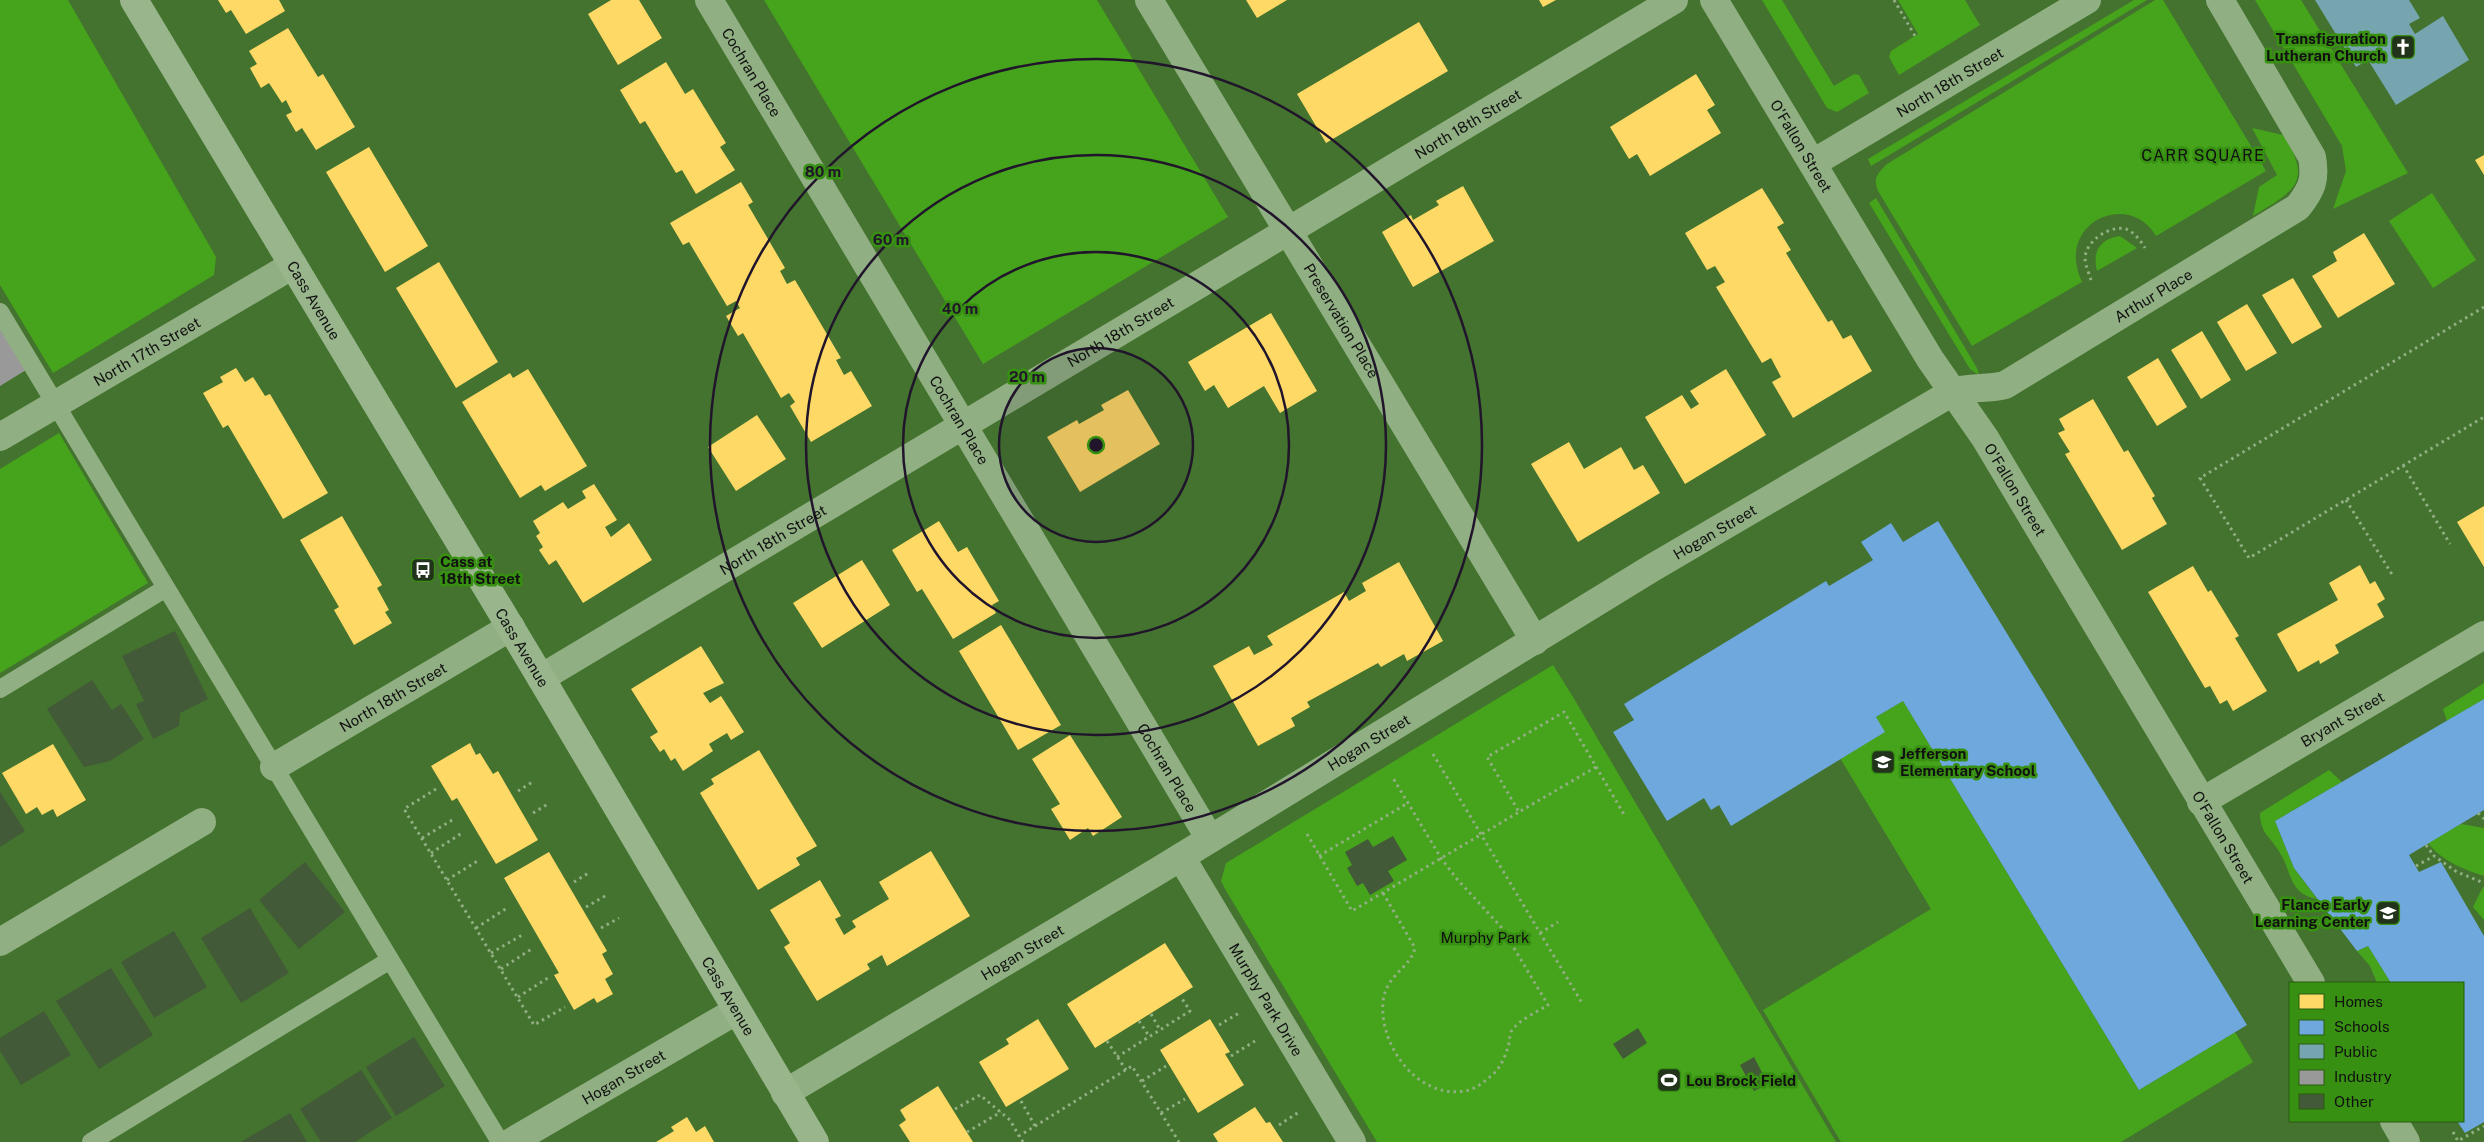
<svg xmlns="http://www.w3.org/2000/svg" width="2484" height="1142" viewBox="0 0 2484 1142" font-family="'Public Sans',sans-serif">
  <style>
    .green { fill: #46a31c }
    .homes { fill: #ffd966 }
    .schools { fill: #6fa8dc }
    .public { fill: #76a5af }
    .industry { fill: #999 }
    .building { fill: #425a37 }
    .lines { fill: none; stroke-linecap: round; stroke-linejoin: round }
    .path { stroke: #90af82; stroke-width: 3; stroke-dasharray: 2.5 4; stroke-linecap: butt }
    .lane { stroke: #90af82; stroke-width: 18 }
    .street { stroke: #90af82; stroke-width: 28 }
    .secondary { stroke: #98b58c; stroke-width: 28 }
    .ring { fill: none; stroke: #21152b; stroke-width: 2.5 }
    .labels { text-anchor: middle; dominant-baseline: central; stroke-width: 5; stroke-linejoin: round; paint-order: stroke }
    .poi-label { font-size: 15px; font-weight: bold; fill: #111; stroke: #379011; text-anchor: start }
    .street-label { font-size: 15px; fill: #111; stroke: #379011 }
    .park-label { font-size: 15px; fill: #111; stroke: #379011 }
    .neighbourhood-label { font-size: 16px; letter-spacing: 1px; fill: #111; stroke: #379011 }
    .centre { fill: #21152b; stroke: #379011; stroke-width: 2.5 }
    .ring-label { font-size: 15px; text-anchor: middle; font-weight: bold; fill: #21152b; stroke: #379011; stroke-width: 5; stroke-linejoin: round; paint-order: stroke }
  </style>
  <rect width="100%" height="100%" fill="#43732e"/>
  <path class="green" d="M0 0H68L216 257 214 275 53 373 0 285Z
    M764 0H1097L1228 217 983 364Z
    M1762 0H1782L1834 86 1854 74 1859 75 1869 93 1837 112 1827 108Z
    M1898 0H1965L1980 25 1899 75 1889 57 1891 51 1918 34Z
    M2134 0H2147L1871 166 1868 159Z
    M2155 0H2163L2266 171 2156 236C2129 189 2054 223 2082 282L1972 346 1878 191C1873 178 1877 174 1887 164Z
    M2255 0H2301L2408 173 2333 209 2346 171 2342 146Z
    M2252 128 2283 135C2314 182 2294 191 2253 216L2259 187 2277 175Z
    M2432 193 2476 260 2433 288 2389 221Z
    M1876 198 1977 368 1979 375 1970 369 1869 203Z
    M2120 236 2137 248 2097 271C2092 251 2100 239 2120 236Z
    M59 433 148 583 0 673V469Z
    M1553 665 1573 697 1836 1142H1377L1225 889 1221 881 1226 863Z
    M2484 683V699L2447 721 2443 709Z
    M1903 701 2139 1090 2235 1032 2253 1062 2121 1142H1841L1763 1010 1931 909 1840 758 1876 717Z
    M2329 770 2342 782 2275 821 2294 868 2317 899C2289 894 2292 872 2280 853 2271 837 2260 834 2260 813Z
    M2461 824 2484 828V876C2463 869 2442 861 2428 843Z
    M2483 887H2484V920L2473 907Z
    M2368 946 2391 983H2377L2370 966 2357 951Z"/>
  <path class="homes" d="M218 0H279L285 11 246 34 231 10 226 13Z
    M611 0H639L662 38 618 65 588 14Z
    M1246 0H1287L1257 18Z
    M1539 0H1556L1543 7Z
    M1419 22 1448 71 1326 143 1297 94Z
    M288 28 318 77 323 74 355 127 316 150 302 128 296 132 286 115 292 112 286 100 282 103 269 83 261 88 250 68 257 64 249 51Z
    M666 62 685 94 693 89 726 143 720 147 735 170 696 194 682 170 676 173 645 121 640 124 620 90Z
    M1696 74 1715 105 1707 110 1721 133 1650 176 1637 154 1629 159 1610 127Z
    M369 147 428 246 385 272 326 172Z
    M2484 155V175L2475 160Z
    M741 182 753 202 748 205 785 268 780 271 787 284 795 280 841 358 836 360 844 375 851 371 872 406 811 442 790 406 795 402 789 393 781 398 743 333 738 336 726 316 740 308 736 301 727 306 689 242 683 245 670 223Z
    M1463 186 1494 241 1413 287 1382 232 1411 215 1413 220 1439 205 1436 201Z
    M1762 188 1784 223 1777 227 1791 250 1786 253 1828 322 1832 320 1843 339 1851 335 1872 371 1793 418 1772 382 1781 377 1771 358 1762 363 1716 287 1725 282 1715 266 1707 270 1685 233Z
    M2364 233 2395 284 2338 318 2312 276 2337 261 2333 252Z
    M439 262 498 362 456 388 396 288Z
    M2293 278 2322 327 2292 344 2262 295Z
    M2247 304 2277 353 2246 371 2217 322Z
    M1271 313 1317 391 1280 413 1264 386 1228 408 1214 385 1205 391 1188 362Z
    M2202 331 2231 380 2201 399 2171 350Z
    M2158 358 2187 407 2157 426 2127 377Z
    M236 368 245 382 253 377 265 396 270 394 328 493 283 519 228 425 223 428 203 393 223 382 220 377Z
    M528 369 587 466 545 491 541 485 520 498 462 402 510 373 513 378Z
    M1726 369 1766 435 1685 484 1645 417 1682 395 1691 409 1699 404 1690 391Z
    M1128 390 1160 444 1080 492 1047 437 1077 420 1079 424 1104 410 1101 405Z
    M2093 399 2124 452 2128 450 2155 496 2152 498 2167 524 2122 550 2065 454 2070 452 2058 433 2065 430 2059 419Z
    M757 415 786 459 736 491 708 447Z
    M1569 442 1584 469 1621 447 1634 470 1643 465 1660 493 1578 542 1531 464Z
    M594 484 617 520 605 527 611 537 629 523 652 560 583 603 556 560 549 565 539 550 543 547 536 536 540 533 533 521 563 502 568 509 586 498 582 491Z
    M2484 506V567L2457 522Z
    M342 516 382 585 377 588 389 610 385 612 392 623 354 645 334 610 339 607 300 540Z
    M939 521 958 552 967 547 999 601 992 605 996 613 953 639 922 589 917 592 892 550Z
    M862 560 890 605 822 648 793 603Z
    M1399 562 1443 641 1407 661 1404 654 1381 667 1378 663 1307 702 1310 707 1291 718 1295 726 1258 746 1213 666 1249 646 1254 655 1273 645 1267 636 1344 592 1349 601 1366 591 1362 583Z
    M2360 565 2370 584 2375 581 2385 599 2377 604 2384 617 2335 645 2339 653 2320 664 2319 660 2298 672 2277 634 2338 600 2329 583Z
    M2193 566 2208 592 2211 590 2239 636 2235 638 2267 691 2233 711 2227 700 2220 704 2210 686 2205 688 2148 592Z
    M1001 625 1061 725 1018 750 959 651Z
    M701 646 724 683 703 693 710 703 721 696 744 732 731 740 727 733 709 744 713 751 683 771 675 758 671 761 664 749 660 752 650 737 658 732 631 689Z
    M1070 735 1122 817 1093 836 1088 828 1070 840 1051 809 1060 804 1032 759Z
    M470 743 476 755 480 753 493 774 498 771 538 840 496 864 457 798 452 801 431 766Z
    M53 744 86 800 57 817 53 809 42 815 37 807 26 814 2 773Z
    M759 750 817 846 796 858 800 865 758 890 700 793 714 784 711 779Z
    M931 851 970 916 887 966 882 955 867 964 870 969 817 1001 784 947 790 943 770 910 820 880 841 916 835 919 844 935 856 927 852 921 889 899 879 882Z
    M549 852 607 951 602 954 613 974 605 979 613 994 597 1003 594 998 574 1010 554 975 559 973 504 878Z
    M1165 943 1193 987 1095 1048 1067 1004Z
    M1038 1019 1069 1069 1006 1107 979 1062 1009 1044 1006 1039Z
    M1210 1019 1230 1052 1225 1054 1244 1085 1198 1113 1160 1050Z
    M938 1086 973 1142H910L899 1125 906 1120 900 1110Z
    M1255 1107 1266 1123 1270 1122 1283 1142H1218L1213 1134Z
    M687 1117 696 1132 705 1126 714 1142H656L674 1131 671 1127Z"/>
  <path class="schools" d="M1938 521 2247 1025 2139 1090 1903 701 1876 717 1885 732 1731 826 1719 805 1711 810 1704 798 1667 821 1613 732 1634 720 1624 704 1826 581 1829 586 1873 560 1861 542 1891 523 1903 542Z
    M2484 699V810L2409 855 2419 872 2441 862 2484 936V1122L2465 1133 2457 1121H2463V983H2391L2368 946 2357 951 2294 868 2275 821Z"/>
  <path class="public" d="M2315 0H2409L2420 18 2409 24 2415 34 2443 16 2469 60 2396 105 2368 60 2356 67Z"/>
  <path class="industry" d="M0 328 26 370 0 386Z"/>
  <path class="building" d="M175 631 208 699 180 713 179 726 153 739 136 704 144 701 122 656Z
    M92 680 112 710 121 704 144 739 110 761 84 767 47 709Z
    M0 792 25 831 0 847Z
    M1393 836 1407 860 1388 871 1394 881 1370 895 1363 883 1357 886 1347 868 1352 865 1345 852 1368 839 1373 847Z
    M305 862 345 912 299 949 259 900Z
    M250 908 289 973 241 1003 201 938Z
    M174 931 207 987 154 1018 121 962Z
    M111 968 153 1035 99 1069 56 1001Z
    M44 1011 71 1055 21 1085 0 1051V1038Z
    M1638 1028 1647 1043 1623 1059 1613 1044Z
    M414 1037 445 1086 396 1116 366 1067Z
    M1754 1057 1768 1084 1754 1091 1740 1065Z
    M361 1070 392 1118 355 1142H321L300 1109Z
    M290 1113 307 1142H241Z"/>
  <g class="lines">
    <path class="path" d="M1894 0 1915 36
      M2091 280C2089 273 2085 265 2085 257 2087 240 2110 225 2126 229 2134 232 2141 241 2145 248
      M2484 307 2200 478 2249 558 2484 417
      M2403 465 2450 544
      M2346 500 2393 576
      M1433 754 1582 1003
      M1596 767 1519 812 1487 757 1564 712 1625 816
      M436 789 404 809 534 1025 565 1007
      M518 791 534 781
      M533 813 548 804
      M2478 813 2484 819
      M1307 834 1352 911 1519 812
      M422 838 454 819
      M2426 845 2434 856
      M431 853 462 833
      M1319 856 1408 803
      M2416 866 2434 856 2457 872 2484 883
      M447 880 479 860
      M574 882 590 872
      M1383 893 1415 948C1409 970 1386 974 1383 1002 1379 1045 1417 1099 1465 1091 1474 1090 1484 1082 1491 1076 1500 1069 1505 1057 1508 1047 1510 1042 1509 1037 1511 1032 1518 1020 1537 1012 1548 1005L1502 928 1456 878 1441 858 1393 778
      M586 907 605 896
      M2316 907 2321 904
      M476 928 507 908
      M601 928 619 918
      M2314 928 2326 921
      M1540 933 1558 922
      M491 953 522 935
      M501 969 533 948
      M518 997 551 976
      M1151 1014 1160 1030
      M1139 1021 1149 1036
      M1219 1025 1239 1013
      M1107 1041 1126 1070
      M1231 1056 1255 1041
      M1117 1057 1190 1011 1181 997
      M1142 1081 1166 1066
      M1021 1101 1035 1126
      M955 1109 980 1095 1010 1120 1019 1136
      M1161 1113 1185 1099
      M1279 1125 1299 1112
      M967 1132 1001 1112
      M2453 1132 2458 1141 2484 1126
      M1023 1142 1019 1136 1132 1066 1179 1142"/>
    <path class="lane" d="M0 312 500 1142
      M0 689 166 588
      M91 1142 390 960"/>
    <g class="street">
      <path id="s1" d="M709 0 1210 839"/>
      <path id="s2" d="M1149 0 1535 641"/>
      <path id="s3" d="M1714 0 1930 359 1985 438 2311 983"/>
      <path id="s4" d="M1813 163 2087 0"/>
      <path id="s5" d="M0 437 293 265"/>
      <path id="s6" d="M541 678 1674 0"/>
      <path id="s7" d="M274 767 511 627"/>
      <path id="s8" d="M2201 802 2484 635"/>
      <path id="s9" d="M1181 857 1352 1142"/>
      <path d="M0 942 202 822"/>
      <path id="s10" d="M785 1093 1158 871 1652 568 1953 392C1969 386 1988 390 2005 385L2298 207C2312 189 2316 180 2312 157L2220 0"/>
      <path d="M2394 1121 2406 1142"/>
      <path id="s11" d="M511 1142 736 1011"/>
    </g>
    <path class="secondary" id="s12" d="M134 0 541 678 815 1142"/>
  </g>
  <circle cx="1096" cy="445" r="97" fill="#21152b" fill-opacity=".12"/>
  <g class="ring">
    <circle cx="1096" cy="445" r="97"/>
    <circle cx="1096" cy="445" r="193"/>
    <circle cx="1096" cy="445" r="290"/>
    <circle cx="1096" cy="445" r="386"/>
  </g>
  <defs>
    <symbol id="church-square" viewBox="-11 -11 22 22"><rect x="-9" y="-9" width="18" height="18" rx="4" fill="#22331b" stroke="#379011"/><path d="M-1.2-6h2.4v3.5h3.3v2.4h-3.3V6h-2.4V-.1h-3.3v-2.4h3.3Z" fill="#fff"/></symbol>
    <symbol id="bus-square" viewBox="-11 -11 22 22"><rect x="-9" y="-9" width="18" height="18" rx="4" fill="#22331b" stroke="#379011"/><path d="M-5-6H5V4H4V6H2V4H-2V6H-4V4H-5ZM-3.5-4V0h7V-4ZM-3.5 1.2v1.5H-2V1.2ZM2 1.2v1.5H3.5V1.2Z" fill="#fff"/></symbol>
    <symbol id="school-square" viewBox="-11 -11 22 22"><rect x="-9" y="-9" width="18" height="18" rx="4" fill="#22331b" stroke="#379011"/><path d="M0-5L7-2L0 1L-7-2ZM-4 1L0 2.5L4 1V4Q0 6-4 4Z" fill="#fff"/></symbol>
    <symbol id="stadium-square" viewBox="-11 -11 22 22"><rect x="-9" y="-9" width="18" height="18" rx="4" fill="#22331b" stroke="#379011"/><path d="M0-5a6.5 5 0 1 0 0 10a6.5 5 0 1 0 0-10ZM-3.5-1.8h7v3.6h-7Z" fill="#fff"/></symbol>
  </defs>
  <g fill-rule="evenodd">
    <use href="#church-square" x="2389" y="33" width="28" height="28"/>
    <use href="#bus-square" x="409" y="556" width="28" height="28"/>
    <use href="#school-square" x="1869" y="748" width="28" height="28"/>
    <use href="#school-square" x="2374" y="899" width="28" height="28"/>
    <use href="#stadium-square" x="1655" y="1066" width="28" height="28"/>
  </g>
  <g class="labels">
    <g class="poi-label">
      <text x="2386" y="38" text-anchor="end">Transfiguration<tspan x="2386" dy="17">Lutheran Church</tspan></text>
      <text x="440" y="561">Cass at<tspan x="440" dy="17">18th Street</tspan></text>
      <text x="1900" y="753">Jefferson<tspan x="1900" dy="17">Elementary School</tspan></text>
      <text x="2370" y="904" text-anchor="end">Flance Early<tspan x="2370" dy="17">Learning Center</tspan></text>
      <text x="1686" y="1080">Lou Brock Field</text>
    </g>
    <g class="street-label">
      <text stroke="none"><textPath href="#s1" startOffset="84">Cochran Place</textPath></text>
      <text stroke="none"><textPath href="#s4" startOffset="159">North 18th Street</textPath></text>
      <text stroke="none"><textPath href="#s6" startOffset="1080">North 18th Street</textPath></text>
      <text stroke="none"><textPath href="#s3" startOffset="170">O'Fallon Street</textPath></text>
      <text stroke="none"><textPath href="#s10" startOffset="1588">Arthur Place</textPath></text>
      <text stroke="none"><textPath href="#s12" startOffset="350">Cass Avenue</textPath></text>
      <text stroke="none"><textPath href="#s2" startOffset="374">Preservation Place</textPath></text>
      <text stroke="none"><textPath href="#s6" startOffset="675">North 18th Street</textPath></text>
      <text stroke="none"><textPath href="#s5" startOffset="170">North 17th Street</textPath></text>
      <text stroke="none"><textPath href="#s1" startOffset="489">Cochran Place</textPath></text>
      <text stroke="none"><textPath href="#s3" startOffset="575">O'Fallon Street</textPath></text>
      <text stroke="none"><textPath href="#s10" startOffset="1086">Hogan Street</textPath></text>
      <text stroke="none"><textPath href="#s6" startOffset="270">North 18th Street</textPath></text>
      <text stroke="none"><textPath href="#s12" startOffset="755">Cass Avenue</textPath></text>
      <text stroke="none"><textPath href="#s7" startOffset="138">North 18th Street</textPath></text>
      <text stroke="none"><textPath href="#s8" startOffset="164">Bryant Street</textPath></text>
      <text stroke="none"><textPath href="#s10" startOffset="681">Hogan Street</textPath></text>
      <text stroke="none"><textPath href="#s1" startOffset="894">Cochran Place</textPath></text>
      <text stroke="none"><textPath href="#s3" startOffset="980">O'Fallon Street</textPath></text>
      <text stroke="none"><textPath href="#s10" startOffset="276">Hogan Street</textPath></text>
      <text stroke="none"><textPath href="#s12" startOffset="1160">Cass Avenue</textPath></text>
      <text stroke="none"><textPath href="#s9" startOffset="166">Murphy Park Drive</textPath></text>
      <text stroke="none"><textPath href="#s11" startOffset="130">Hogan Street</textPath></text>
    </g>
    <g class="park-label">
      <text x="1485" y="937">Murphy Park</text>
    </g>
    <g class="neighbourhood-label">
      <text x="2203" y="155">CARR SQUARE</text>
    </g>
  </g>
  <circle cx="1096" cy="445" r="8" class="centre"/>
  <g class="ring-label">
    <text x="823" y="177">80 m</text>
    <text x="891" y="245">60 m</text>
    <text x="960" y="314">40 m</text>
    <text x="1027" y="382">20 m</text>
  </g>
  <rect x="2289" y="982" width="175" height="140" fill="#379011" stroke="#285d11"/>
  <rect x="2299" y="994" width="25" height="15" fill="#ffd966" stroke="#285d11"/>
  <text x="2334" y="1007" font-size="15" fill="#111111">Homes</text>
  <rect x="2299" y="1020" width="25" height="15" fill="#6fa8dc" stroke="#285d11"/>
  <text x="2334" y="1032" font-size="15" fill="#111111">Schools</text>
  <rect x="2299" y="1044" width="25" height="15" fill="#76a5af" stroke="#285d11"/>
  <text x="2334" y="1057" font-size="15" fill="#111111">Public</text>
  <rect x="2299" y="1070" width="25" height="15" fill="#999999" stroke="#285d11"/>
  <text x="2334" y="1082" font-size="15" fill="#111111">Industry</text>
  <rect x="2299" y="1094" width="25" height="15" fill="#425a37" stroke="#285d11"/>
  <text x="2334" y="1107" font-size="15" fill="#111111">Other</text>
</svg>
